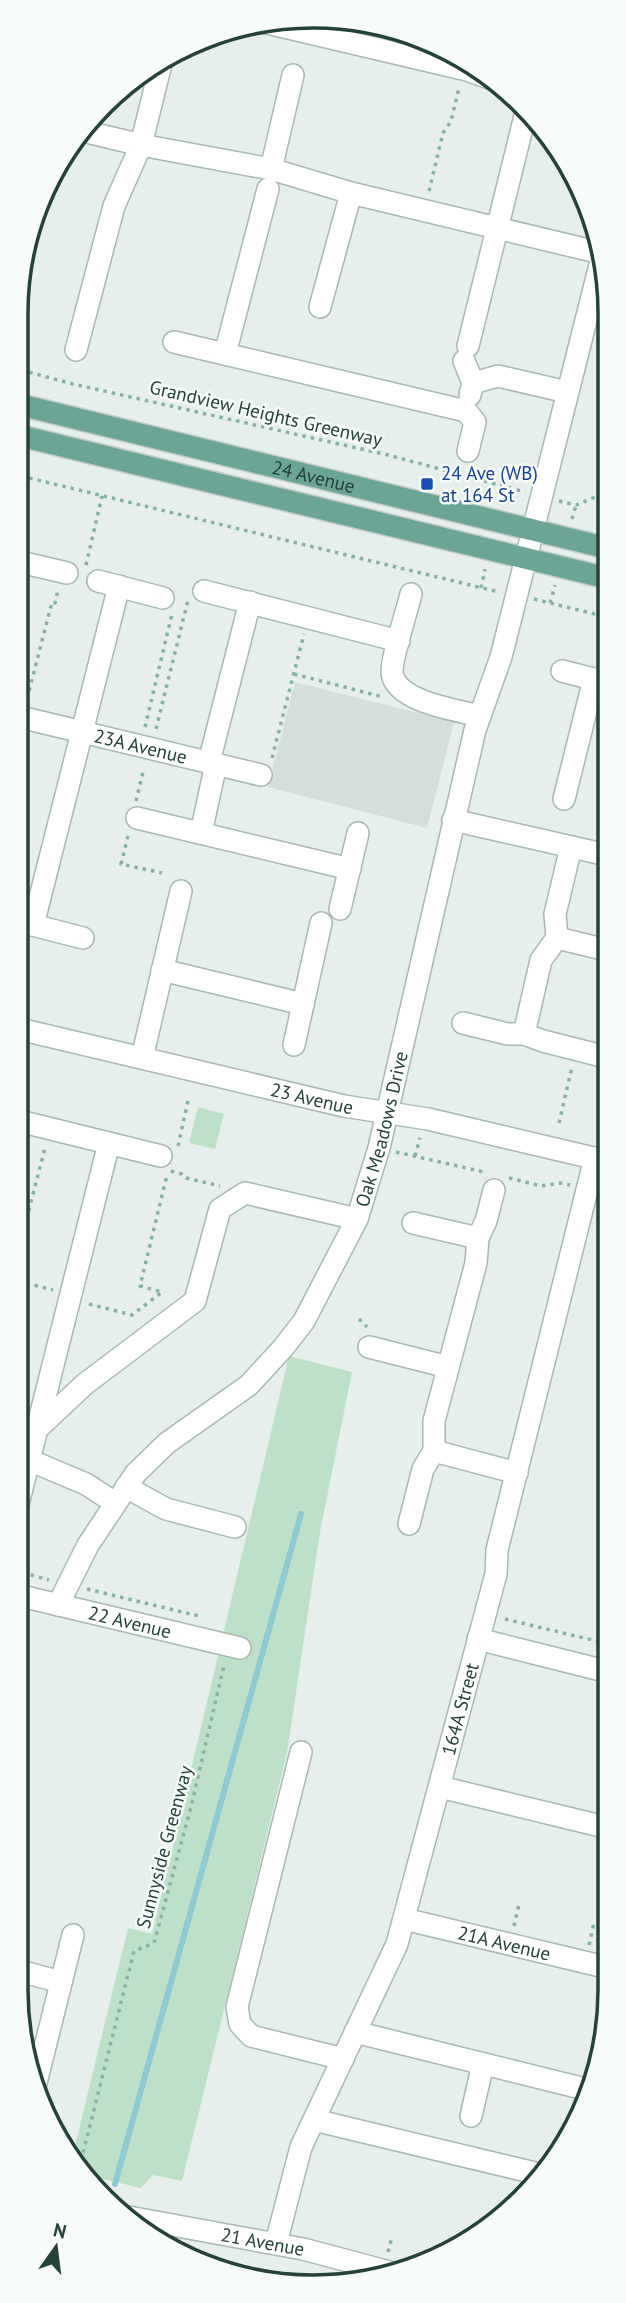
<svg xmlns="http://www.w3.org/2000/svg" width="626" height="2303" viewBox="0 0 626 2303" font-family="'PT Sans',sans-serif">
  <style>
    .built { fill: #d4dfda }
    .green { fill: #bfe0c8 }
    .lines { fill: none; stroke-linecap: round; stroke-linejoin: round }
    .stream { stroke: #8ec9d4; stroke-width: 6 }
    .minor-casing { stroke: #a8b8b2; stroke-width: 24 }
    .major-casing { stroke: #c2cac8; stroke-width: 24 }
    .path { stroke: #86b3a5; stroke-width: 3.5; stroke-dasharray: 3.5 5; stroke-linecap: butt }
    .minor { stroke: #fff; stroke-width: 21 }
    .major { stroke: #6aa596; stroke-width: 21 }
    .transit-dot { fill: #1a4fb4; stroke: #f7fbf9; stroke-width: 2.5 }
    .labels { text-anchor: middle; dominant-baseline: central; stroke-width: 5; stroke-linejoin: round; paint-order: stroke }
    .street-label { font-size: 19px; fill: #24423a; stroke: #f7fbf9 }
    .transit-label { font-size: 19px; fill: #164399; stroke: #f7fbf9; text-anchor: start }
    .rim { fill: none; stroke: #24423a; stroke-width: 3.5 }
  </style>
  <rect width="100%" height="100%" fill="#e6efeb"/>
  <path class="built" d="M295 682 454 722 427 828 268 787Z"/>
  <path class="green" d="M198 1107 224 1114 215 1149 189 1143Z
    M289 1356 352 1372 320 1532 287 1753 182 2181 153 2175 141 2188 82 2174 72 2158 128 1928 152 1934Z"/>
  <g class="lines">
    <path class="stream" d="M115 2184 301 1514"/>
    <defs>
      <g id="minor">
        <path d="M263 22 467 70 492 79"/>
        <path d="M83 131 141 145 271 169 351 193"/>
        <path d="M271 169 293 75"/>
        <path d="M320 307 351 193 601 253"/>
        <path d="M174 342 466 411 475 422 468 451"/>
        <path d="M468 346 527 108"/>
        <path d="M76 350 114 206 141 145 162 60"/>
        <path d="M225 354 268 189"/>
        <path d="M464 361 473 383 470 395"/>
        <path d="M473 383 498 376 567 392"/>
        <path d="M20 562 67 573"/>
        <path d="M98 581 163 598"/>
        <path d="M204 591 399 641"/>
        <path d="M411 594C407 611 391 659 392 673 396 702 457 710 480 716"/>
        <path d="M562 671 605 682"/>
        <path id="s1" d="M20 717 261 775"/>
        <path d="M209 762 250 602"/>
        <path d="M564 799 594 679"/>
        <path d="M137 818 350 869"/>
        <path d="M453 820 607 855"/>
        <path d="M201 833 216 764"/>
        <path d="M571 847 555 914 557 938 541 960 524 1034 543 1041 606 1057"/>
        <path d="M340 909 358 833"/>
        <path d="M21 922 83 938"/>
        <path d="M33 925 119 586"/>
        <path d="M557 938 607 950"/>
        <path d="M162 970 303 1004"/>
        <path d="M463 1023 508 1034H524"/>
        <path id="s2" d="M19 1029 344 1106 428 1119 606 1161"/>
        <path d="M294 1045 321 923"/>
        <path d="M142 1058 181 891"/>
        <path d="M19 1121 161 1156"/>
        <path d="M413 1223 478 1238"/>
        <path d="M369 1347 448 1367"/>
        <path d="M38 1428 85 1384 195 1301 220 1209 245 1193 357 1219"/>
        <path d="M434 1451 517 1473"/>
        <path d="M29 1460 86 1484 115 1503"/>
        <path d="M126 1487 166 1509 235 1527"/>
        <path d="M17 1508 109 1143"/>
        <path d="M409 1524 423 1469 434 1451V1421L476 1263 478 1238 486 1221 494 1190"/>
        <path id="s3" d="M17 1595 240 1648"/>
        <path id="s4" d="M58 1605 88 1545 136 1473 167 1443 249 1385 283 1348 304 1321 357 1219 379 1148 475 730 501 657 602 257"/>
        <path d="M478 1639 605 1671"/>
        <path d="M301 1752 237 2007 240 2024 251 2036 343 2059"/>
        <path d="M440 1787 605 1827"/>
        <path id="s5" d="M404 1919 605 1967"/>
        <path d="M16 1970 61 1982"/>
        <path d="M355 2032 589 2090"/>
        <path d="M35 2087 73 1935"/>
        <path d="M471 2116 483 2064"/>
        <path d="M314 2120 539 2174"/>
        <path id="s6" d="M129 2217 303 2249 397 2274"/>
        <path id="s7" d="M276 2243 301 2147 397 1944 496 1574 497 1550 595 1158"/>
      </g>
      <g id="major">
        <path id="s8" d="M21 405 607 548"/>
        <path d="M21 436 607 578"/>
      </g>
    </defs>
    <use href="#minor" class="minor-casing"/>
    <use href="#major" class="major-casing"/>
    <path class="path" d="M429 191 443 133 451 121 459 88
      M21 370 73 384 388 455 525 492
      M21 476 499 592
      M559 501 576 505 598 496 607 499
      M500 504 504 488
      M572 519 576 505
      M86 565 102 496
      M481 588 485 569
      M534 599 607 617
      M550 603 555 585
      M294 674 383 697
      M27 699 52 602 55 603 58 590
      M145 727 172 614
      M156 729 188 600
      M272 758 304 634
      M136 801 144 768
      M128 836 121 864 162 873
      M599 1034 606 1002
      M559 1123 572 1067
      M178 1146 189 1096
      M396 1152 484 1172
      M415 1156 420 1138
      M171 1171 182 1174 186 1178 220 1186
      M509 1178 541 1186 560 1183 570 1185
      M18 1252 45 1148
      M18 1281 53 1290
      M89 1304 132 1315 162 1292 140 1286 167 1175
      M359 1319 367 1327
      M17 1565 28 1574 49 1580
      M87 1589 199 1616
      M505 1619 605 1643
      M514 1926 519 1904
      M589 1945 594 1923
      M79 2169 134 1951 154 1943 191 1807 224 1665
      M388 2252 392 2237"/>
    <use href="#minor" class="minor"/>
    <use href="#major" class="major"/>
  </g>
  <rect class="transit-dot" x="420" y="477" width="14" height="14" rx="3.5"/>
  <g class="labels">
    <g class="street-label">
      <text transform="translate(266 413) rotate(13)">Grandview Heights Greenway</text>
      <text stroke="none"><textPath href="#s8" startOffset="301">24 Avenue</textPath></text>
      <text stroke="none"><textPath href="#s1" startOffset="124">23A Avenue</textPath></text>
      <text stroke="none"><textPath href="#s2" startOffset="301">23 Avenue</textPath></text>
      <text stroke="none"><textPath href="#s4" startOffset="590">Oak Meadows Drive</textPath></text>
      <text stroke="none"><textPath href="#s3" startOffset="116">22 Avenue</textPath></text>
      <text stroke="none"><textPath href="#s7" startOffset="567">164A Street</textPath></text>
      <text transform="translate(164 1847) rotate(-75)">Sunnyside Greenway</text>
      <text stroke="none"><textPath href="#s5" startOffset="103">21A Avenue</textPath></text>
      <text stroke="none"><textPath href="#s6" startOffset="136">21 Avenue</textPath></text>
    </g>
    <g class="transit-label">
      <text x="441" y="473">24 Ave (WB)<tspan x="441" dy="22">at 164 St</tspan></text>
    </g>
  </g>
  <path d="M0 0H626V2303H0ZM313 28H313A285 285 0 0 1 598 313V1990A285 285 0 0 1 313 2275H313A285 285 0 0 1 28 1990V313A285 285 0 0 1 313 28Z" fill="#f7fbf9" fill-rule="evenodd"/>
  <path class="rim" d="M313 28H313A285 285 0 0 1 598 313V1990A285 285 0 0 1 313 2275H313A285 285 0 0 1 28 1990V313A285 285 0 0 1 313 28Z"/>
  <g transform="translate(56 2247) rotate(14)" stroke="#f7fbf9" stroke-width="5" paint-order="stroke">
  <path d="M0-5L12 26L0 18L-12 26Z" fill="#24423a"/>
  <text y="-10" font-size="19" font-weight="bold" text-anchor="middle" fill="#24423a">N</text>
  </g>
</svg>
